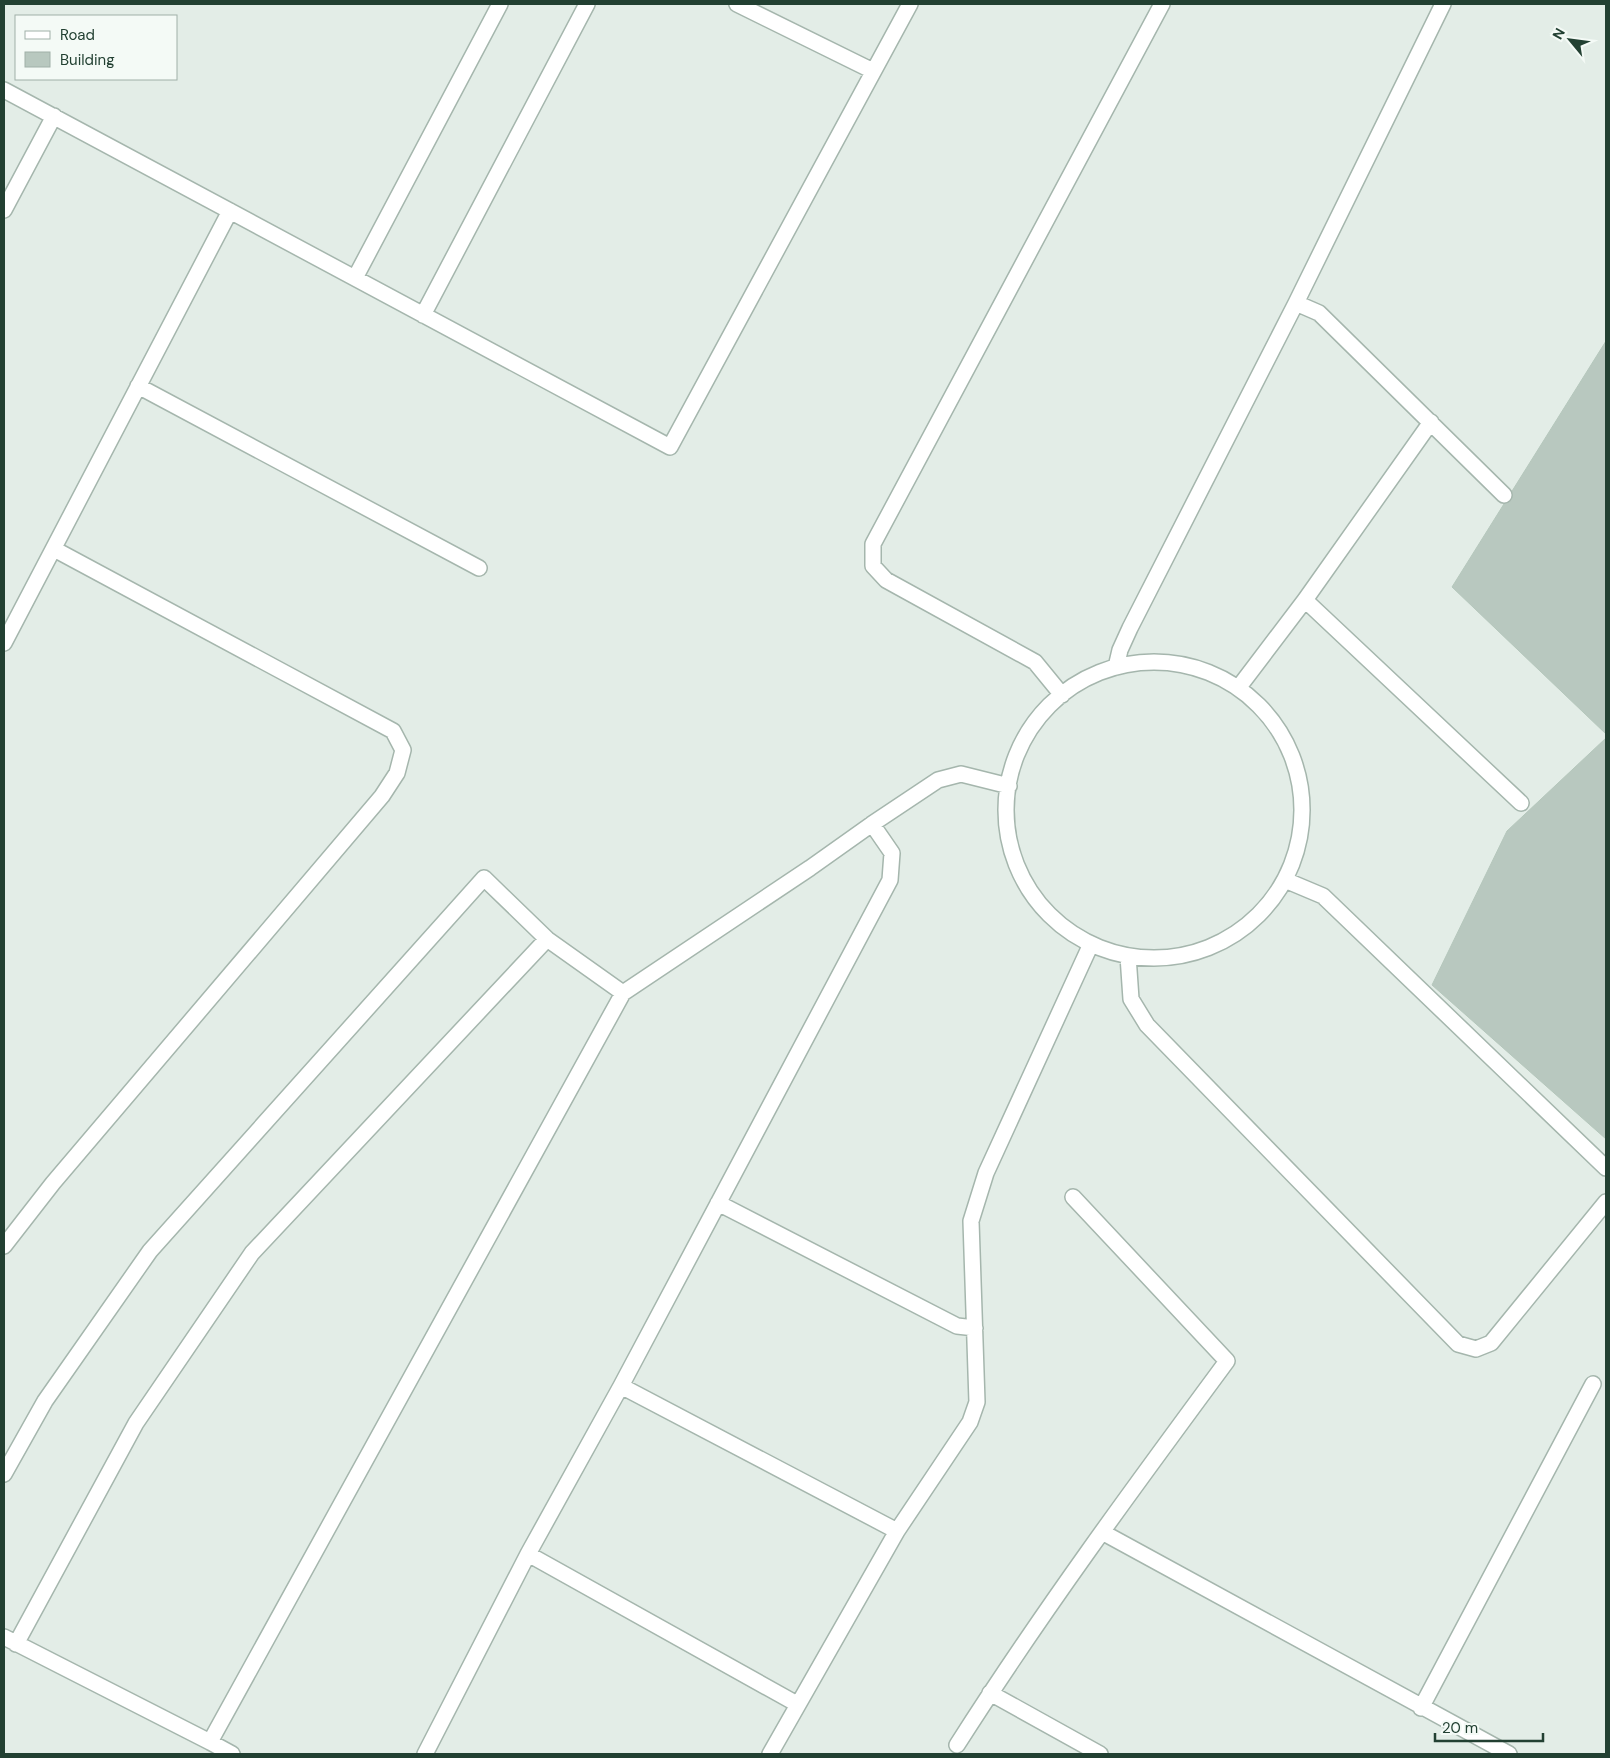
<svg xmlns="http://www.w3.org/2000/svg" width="1610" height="1758" viewBox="0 0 1610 1758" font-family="'DM Sans',sans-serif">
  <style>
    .building { fill: #b8c8bf; stroke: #b5c7bc }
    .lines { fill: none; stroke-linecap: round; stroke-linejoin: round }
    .minor-casing { stroke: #a5b6ad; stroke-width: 18 }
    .minor { stroke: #fff; stroke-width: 15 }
  </style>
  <rect width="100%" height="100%" fill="#e3ede7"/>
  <path class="building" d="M1606 341V734L1452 587Z
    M1606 738V1139L1432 985 1507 831Z"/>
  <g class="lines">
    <defs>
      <path id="minor" d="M737 4 873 71
        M4 90 670 447 910 4
        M4 210 54 116
        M355 278 500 4
        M1296 303 1319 313 1504 495
        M423 315 587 4
        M138 386 479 568
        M1305 600 1521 803
        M4 643 230 211
        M1006 810a148 148 0 1 1 296 0a148 148 0 1 1-296 0Z
        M1116 667 1120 650 1130 628 1296 303 1443 4
        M1239 687 1305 600 1431 422
        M1062 695 1035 662 886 580 873 566V544L1162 4
        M1285 880 1323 896 1606 1168
        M1128 956 1131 999 1147 1025 1458 1344 1476 1349 1491 1343 1606 1202
        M718 1203 957 1326 975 1328
        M4 1246 53 1183 382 796 397 773 403 750 393 731 54 549
        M621 1386 897 1531
        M4 1474 45 1401 150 1251 484 878 547 939 623 993
        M1102 1532 1509 1754
        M528 1554 797 1704
        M4 1637 210 1742 623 993 810 868 872 824 938 780 961 774 1009 786
        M16 1644 136 1423 252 1253 547 939
        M990 1693 1100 1754
        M1421 1708 1593 1384
        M210 1742 232 1754
        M957 1745C1041 1613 1134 1487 1227 1361L1073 1197
        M425 1754 528 1554 621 1386 890 880 892 853 872 824
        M770 1754 897 1531 970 1422 977 1402 971 1221 986 1173 1091 944"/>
    </defs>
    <use href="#minor" class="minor-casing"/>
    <use href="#minor" class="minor"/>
  </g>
  <rect width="1610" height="1758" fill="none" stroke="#224032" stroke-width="10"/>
  <rect x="15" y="15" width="162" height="65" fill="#f4faf6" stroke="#a0b0a8"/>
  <rect x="25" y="31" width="25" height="8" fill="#ffffff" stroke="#a0b0a8"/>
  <text x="60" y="40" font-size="15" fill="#224032">Road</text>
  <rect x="25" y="52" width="25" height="15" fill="#b8c8bf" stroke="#a0b0a8"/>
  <text x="60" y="65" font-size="15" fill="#224032">Building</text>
  <g transform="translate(1570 40) rotate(299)" stroke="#f4faf6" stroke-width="4" paint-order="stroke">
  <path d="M0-4L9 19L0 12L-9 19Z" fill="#224032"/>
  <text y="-8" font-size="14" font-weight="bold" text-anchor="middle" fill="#224032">N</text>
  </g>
  <path d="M1435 1733v8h108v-8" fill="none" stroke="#224032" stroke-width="2.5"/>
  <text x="1442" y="1733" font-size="15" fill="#224032" stroke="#f4faf6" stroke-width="4" paint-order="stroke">20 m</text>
</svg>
